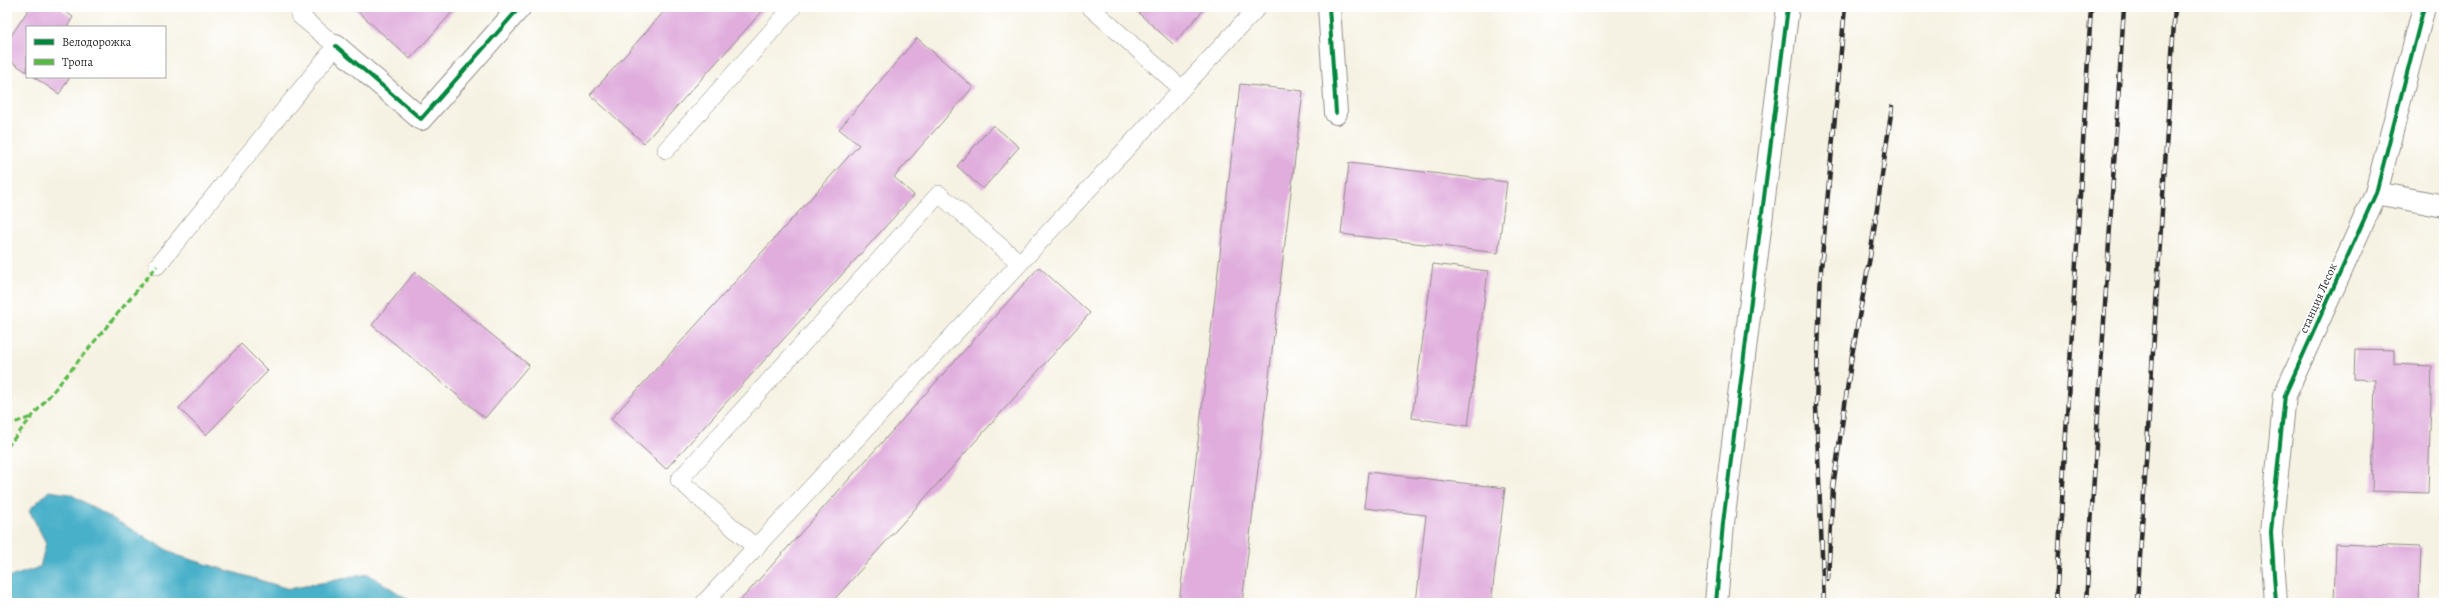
<svg xmlns="http://www.w3.org/2000/svg" width="2451" height="610" viewBox="0 0 2451 610" font-family="Alegreya,serif">
  <style>
    .water { fill: #4ab0c9; stroke: #3a6e7a }
    .building { fill: #e0addd }
    .lines { fill: none; stroke-linecap: round; stroke-linejoin: round }
    .service-casing { stroke: #908e87; stroke-width: 18 }
    .minor-casing { stroke: #908e87; stroke-width: 24 }
    .service { stroke: #fff; stroke-width: 17 }
    .minor { stroke: #fff; stroke-width: 22 }
    .rail-casing { stroke: #2b2b2b; stroke-width: 4.5 }
    .rail { stroke: #fff; stroke-width: 3; stroke-dasharray: 9; stroke-linecap: butt }
    .quiet { stroke: #58b947; stroke-width: 3; stroke-dasharray: 6 3; stroke-linecap: butt }
    .cycleway-casing { stroke: #fff; stroke-width: 6 }
    .cycleway { stroke: #00873e; stroke-width: 4 }
    .labels { text-anchor: middle; dominant-baseline: central; stroke-width: 4; stroke-linejoin: round; paint-order: stroke }
    .street-label { font-size: 12px; fill: #2b2b2b; stroke: #fff }
  </style>
  <rect width="100%" height="100%" fill="#fff"/>
  <filter id="ink" filterUnits="userSpaceOnUse"><feTurbulence type="fractalNoise" baseFrequency=".025" numOctaves="2"/><feDisplacementMap in="SourceGraphic" scale="8" xChannelSelector="R" yChannelSelector="G"/><feConvolveMatrix kernelMatrix="1 2 1 2 8 2 1 2 1" color-interpolation-filters="sRGB"/></filter>
  <filter id="wash" filterUnits="userSpaceOnUse"><feTurbulence type="fractalNoise" baseFrequency=".012" numOctaves="4" result="noise"/><feDisplacementMap in="SourceGraphic" scale="16" xChannelSelector="R" yChannelSelector="G"/><feGaussianBlur stdDeviation="0.9" result="paint"/><feColorMatrix in="noise" values="0 0 0 0 0 0 0 0 0 0 0 0 0 0 0 0 0 1.4 0 .05"/><feComposite in="paint" operator="in"/></filter>
  <g filter="url(#wash)">
    <rect width="100%" height="100%" fill="#f6f2e3"/>
    <path class="water" d="M49 491 70 494 176 555 289 589 368 574 414 603H7V578L40 567 46 543 29 510Z"/>
    <g id="blocks">
      <path class="building" d="M30 7H58L73 17 67 27H27V72L7 59V42Z
        M353 7H457L410 59Z
        M668 7H766L644 143 590 95Z
        M1132 7H1206L1173 44Z
        M917 38 973 87 894 177 914 195 666 469 611 419 859 145 839 129Z
        M34 77H70L59 94Z
        M1240 84 1303 91 1242 603H1179Z
        M993 125 1019 147 983 189 957 166Z
        M1349 163 1507 182 1498 253 1341 234Z
        M1433 264 1488 271 1468 426 1412 418Z
        M1039 267 1090 313 831 603H738Z
        M415 272 529 365 485 418 372 325Z
        M241 344 268 371 206 435 179 408Z
        M2355 349 2394 350V364L2432 366 2428 493 2372 491 2375 380 2354 379Z
        M1368 472 1505 488 1491 603H1416L1426 515 1364 508Z
        M2336 544 2421 547 2419 603H2334Z"/>
    </g>
  </g>
  <g filter="url(#ink)">
    <use href="#blocks" fill-opacity="0" stroke="#908e87" stroke-width="1"/>
    <g class="lines">
      <defs>
        <path id="service" d="M1090 7 1182 89
          M666 150 793 7
          M157 266 336 46 299 15 306 7
          M756 548 679 480 939 194 1020 263
          M704 603 1258 7"/>
        <path id="minor" d="M1329 7 1336 113
          M336 46 421 119 520 7
          M2376 193 2444 206
          M1716 603 1723 523 1788 7
          M2276 603 2271 532 2285 395 2376 193 2424 7"/>
      </defs>
      <use href="#service" class="service-casing"/>
      <use href="#minor" class="minor-casing"/>
      <use href="#service" class="service"/>
      <use href="#minor" class="minor"/>
      <defs>
        <path id="rail" d="M1828 579 1833 488 1852 355 1870 257 1892 107
          M1824 603 1816 406 1821 269 1845 7
          M2056 603 2091 7
          M2086 603 2124 7
          M2137 603 2175 7"/>
      </defs>
      <use href="#rail" class="rail-casing"/>
      <use href="#rail" class="rail"/>
      <path class="quiet" d="M7 425 32 417
        M7 447 157 266"/>
      <defs>
        <path id="cycleway" d="M1329 7 1336 113
          M336 46 421 119 520 7
          M1716 603 1723 523 1788 7
          M2276 603 2271 532 2285 395 2376 193 2424 7"/>
      </defs>
      <use href="#cycleway" class="cycleway-casing"/>
      <use href="#cycleway" class="cycleway"/>
    </g>
  </g>
  <g class="labels">
    <g class="street-label">
      <text transform="translate(2318 298) rotate(-66)">станция Лесок</text>
    </g>
  </g>
  <rect width="2451" height="610" fill="none" stroke="#fff" stroke-width="24"/>
  <rect x="26" y="26" width="140" height="52" fill="#ffffff" stroke="#aaaaaa"/>
  <rect x="34" y="39" width="20" height="6" fill="#00873e" stroke="#aaaaaa"/>
  <text x="62" y="46" font-size="12" fill="#2b2b2b">Велодорожка</text>
  <rect x="34" y="59" width="20" height="6" fill="#58b947" stroke="#aaaaaa"/>
  <text x="62" y="66" font-size="12" fill="#2b2b2b">Тропа</text>
</svg>
